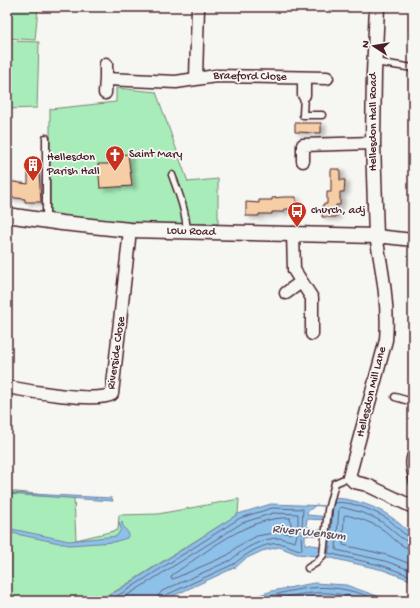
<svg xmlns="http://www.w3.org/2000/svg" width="420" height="608" viewBox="0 0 420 608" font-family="'Gochi Hand',sans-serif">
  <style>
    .green { fill: #a8edb9; stroke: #798672 }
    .water { fill: #8dc1ea; stroke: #72809e; fill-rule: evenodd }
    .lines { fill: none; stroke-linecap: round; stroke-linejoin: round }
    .shore { stroke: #656077; stroke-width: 1 }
    .building { fill: #f6cea5; stroke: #4a1f2b; filter: url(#shadow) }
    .service-casing { stroke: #4a1f2b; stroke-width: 9 }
    .minor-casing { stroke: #4a1f2b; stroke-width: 15 }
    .tertiary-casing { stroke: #4a1f2b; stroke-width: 17 }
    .service { stroke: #f6f6f2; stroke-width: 6 }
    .minor { stroke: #f6f6f2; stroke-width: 12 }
    .tertiary { stroke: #f6f6f2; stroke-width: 14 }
    .labels { text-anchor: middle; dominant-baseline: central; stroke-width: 3.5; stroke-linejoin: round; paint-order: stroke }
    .street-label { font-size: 12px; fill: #4a1f2b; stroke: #f6f6f2 }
    .poi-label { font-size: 12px; fill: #4a1f2b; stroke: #f6f6f2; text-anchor: start }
    .water-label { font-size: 13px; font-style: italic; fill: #5e5064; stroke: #f6f6f2 }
  </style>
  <defs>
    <filter id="shadow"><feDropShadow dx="4.5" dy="2.5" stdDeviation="2" flood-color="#0004"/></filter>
  </defs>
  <rect width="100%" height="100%" fill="#f6f6f2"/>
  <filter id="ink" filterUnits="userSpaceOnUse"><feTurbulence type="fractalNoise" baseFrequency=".025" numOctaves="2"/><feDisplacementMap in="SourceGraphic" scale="8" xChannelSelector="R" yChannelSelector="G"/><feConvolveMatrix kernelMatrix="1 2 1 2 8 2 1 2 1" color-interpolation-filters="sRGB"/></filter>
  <g filter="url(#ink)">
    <path class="green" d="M7 7H38L35 40 7 38Z
      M7 41 39 42 37 108 7 109Z
      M116 88 156 92 188 182 218 179V224C162 224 107 222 50 215V109L116 102Z
      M7 491 74 498 76 540 118 530 119 515 158 514 239 499 238 514 111 594 90 601H7Z"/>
    <path class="water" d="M7 493 112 498 113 501 7 494Z
      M332 498C351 498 376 506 391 517 399 522 405 530 413 534V581L383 570 327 557 297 554 279 547 262 551 245 559 236 567 162 601H90L111 594 122 588 238 514 271 504 327 506ZM316 505 330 507 329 517 307 515V512ZM307 519 328 520V531L312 529 306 526ZM311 535 327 537 326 547 305 544V536Z
      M122 522 123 526 129 534 127 538 114 542 69 545 7 532V528L69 541 117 536 121 529 119 523Z
      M314 583 346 585 391 601H241L272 591Z"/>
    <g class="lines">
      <path class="shore" d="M334 503C350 500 374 511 388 519 396 525 403 536 413 538
        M333 506 330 546 328 553 384 566 413 577
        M290 518 292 530 290 534 279 532 257 536 238 546 228 555 173 579 171 578 172 575C204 554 249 515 290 518Z
        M413 543C403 542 395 532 387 526 375 515 356 511 341 507L339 508 336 550 385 561 413 571
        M413 549C399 548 392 535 382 529 371 522 358 518 346 515L344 516 343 545 387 555 413 565
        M99 601 113 598 124 592 240 518 272 508 303 509 302 526 305 531 301 536 302 550C296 550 288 545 282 544 265 541 246 554 234 564L164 596 162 601
        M118 601 242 523 273 513 298 514V531L295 542C290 541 285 539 280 538 262 538 244 548 231 560L162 591 158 596 157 601
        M253 601C303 586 332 580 380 601
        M271 601C306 591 332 589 366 601
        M299 601 315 598 348 601"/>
    </g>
    <path class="building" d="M295 123H321V133L295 132Z
      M128 154 132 186 100 188 98 164H109L108 156Z
      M331 169H340V180H345L344 192H340V205H336V217H322L323 204H327V192H331Z
      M28 172H39L41 202H25V199L7 197V181L28 184Z
      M284 197H296V209H284V212H272V214H259V216H246V202L259 203V200H272V198Z"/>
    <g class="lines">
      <defs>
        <path id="service" d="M375 62 413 68
          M304 95 303 115H322
          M172 175C179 194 186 211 187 232
          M46 221V138
          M395 397 413 402
          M413 451C406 461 411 472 413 483
          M308 568 316 563 323 555 328 510 335 483 349 477"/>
        <path id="minor" d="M106 64V79L176 82 216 76 327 78
          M196 78 198 7
          M105 93 106 79
          M304 95V78
          M303 161V145L373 143
          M293 233 294 270 312 298V334
          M413 240 376 236C382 270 389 305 386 340L349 477 354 482 367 485 413 507
          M286 293 301 282
          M7 387C27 391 97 403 112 394L130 230"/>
        <path id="tertiary" d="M7 215 62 223 130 230 376 236 373 143 374 73 377 7"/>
      </defs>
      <use href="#service" class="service-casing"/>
      <use href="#minor" class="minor-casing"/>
      <use href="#tertiary" class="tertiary-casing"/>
      <use href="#service" class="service"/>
      <use href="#minor" class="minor"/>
      <use href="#tertiary" class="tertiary"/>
    </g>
  </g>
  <defs>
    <symbol id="church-pin" viewBox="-11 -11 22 30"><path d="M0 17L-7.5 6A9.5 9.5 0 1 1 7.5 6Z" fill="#c8321e" stroke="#f6f6f2"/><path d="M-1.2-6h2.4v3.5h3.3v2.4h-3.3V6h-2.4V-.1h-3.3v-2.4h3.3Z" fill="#fff"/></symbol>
    <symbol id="building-pin" viewBox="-11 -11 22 30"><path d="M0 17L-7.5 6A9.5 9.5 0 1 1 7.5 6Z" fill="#c8321e" stroke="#f6f6f2"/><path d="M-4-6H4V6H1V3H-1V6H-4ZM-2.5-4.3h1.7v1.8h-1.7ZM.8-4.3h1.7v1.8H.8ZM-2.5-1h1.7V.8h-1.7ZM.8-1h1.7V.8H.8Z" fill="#fff"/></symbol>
    <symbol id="bus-pin" viewBox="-11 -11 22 30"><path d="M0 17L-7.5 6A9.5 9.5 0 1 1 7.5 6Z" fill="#c8321e" stroke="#f6f6f2"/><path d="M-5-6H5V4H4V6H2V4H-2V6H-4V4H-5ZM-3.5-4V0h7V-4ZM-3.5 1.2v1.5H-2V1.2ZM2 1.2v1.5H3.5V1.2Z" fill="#fff"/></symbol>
  </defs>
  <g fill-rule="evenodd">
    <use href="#church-pin" x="104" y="144" width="22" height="30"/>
    <use href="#building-pin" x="22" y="154" width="22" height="30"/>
    <use href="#bus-pin" x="286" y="200" width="22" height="30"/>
  </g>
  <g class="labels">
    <g class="street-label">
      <text transform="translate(250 77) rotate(1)">Braeford Close</text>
      <text transform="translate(374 122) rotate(-90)">Hellesdon Hall Road</text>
      <text transform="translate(191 232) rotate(2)">Low Road</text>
      <text transform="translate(117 353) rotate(-82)">Riverside Close</text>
      <text transform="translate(372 392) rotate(-76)">Hellesdon Mill Lane</text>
    </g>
    <g class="poi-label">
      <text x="129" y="155">Saint Mary</text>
      <text x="47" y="158">Hellesdon<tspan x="47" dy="14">Parish Hall</tspan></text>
      <text x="311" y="211">church, adj</text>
    </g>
    <g class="water-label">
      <text transform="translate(309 533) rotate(6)">River Wensum</text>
    </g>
  </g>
  <rect width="420" height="608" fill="none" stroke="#f6f6f2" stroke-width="24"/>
  <rect x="12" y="12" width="396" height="584" fill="none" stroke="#4a1f2b" stroke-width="1.5" filter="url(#ink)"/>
  <g transform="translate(374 46) rotate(282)" stroke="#f6f6f2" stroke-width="3" paint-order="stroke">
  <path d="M0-3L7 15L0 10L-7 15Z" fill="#4a1f2b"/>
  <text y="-6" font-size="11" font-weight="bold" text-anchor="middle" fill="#4a1f2b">N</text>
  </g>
</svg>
